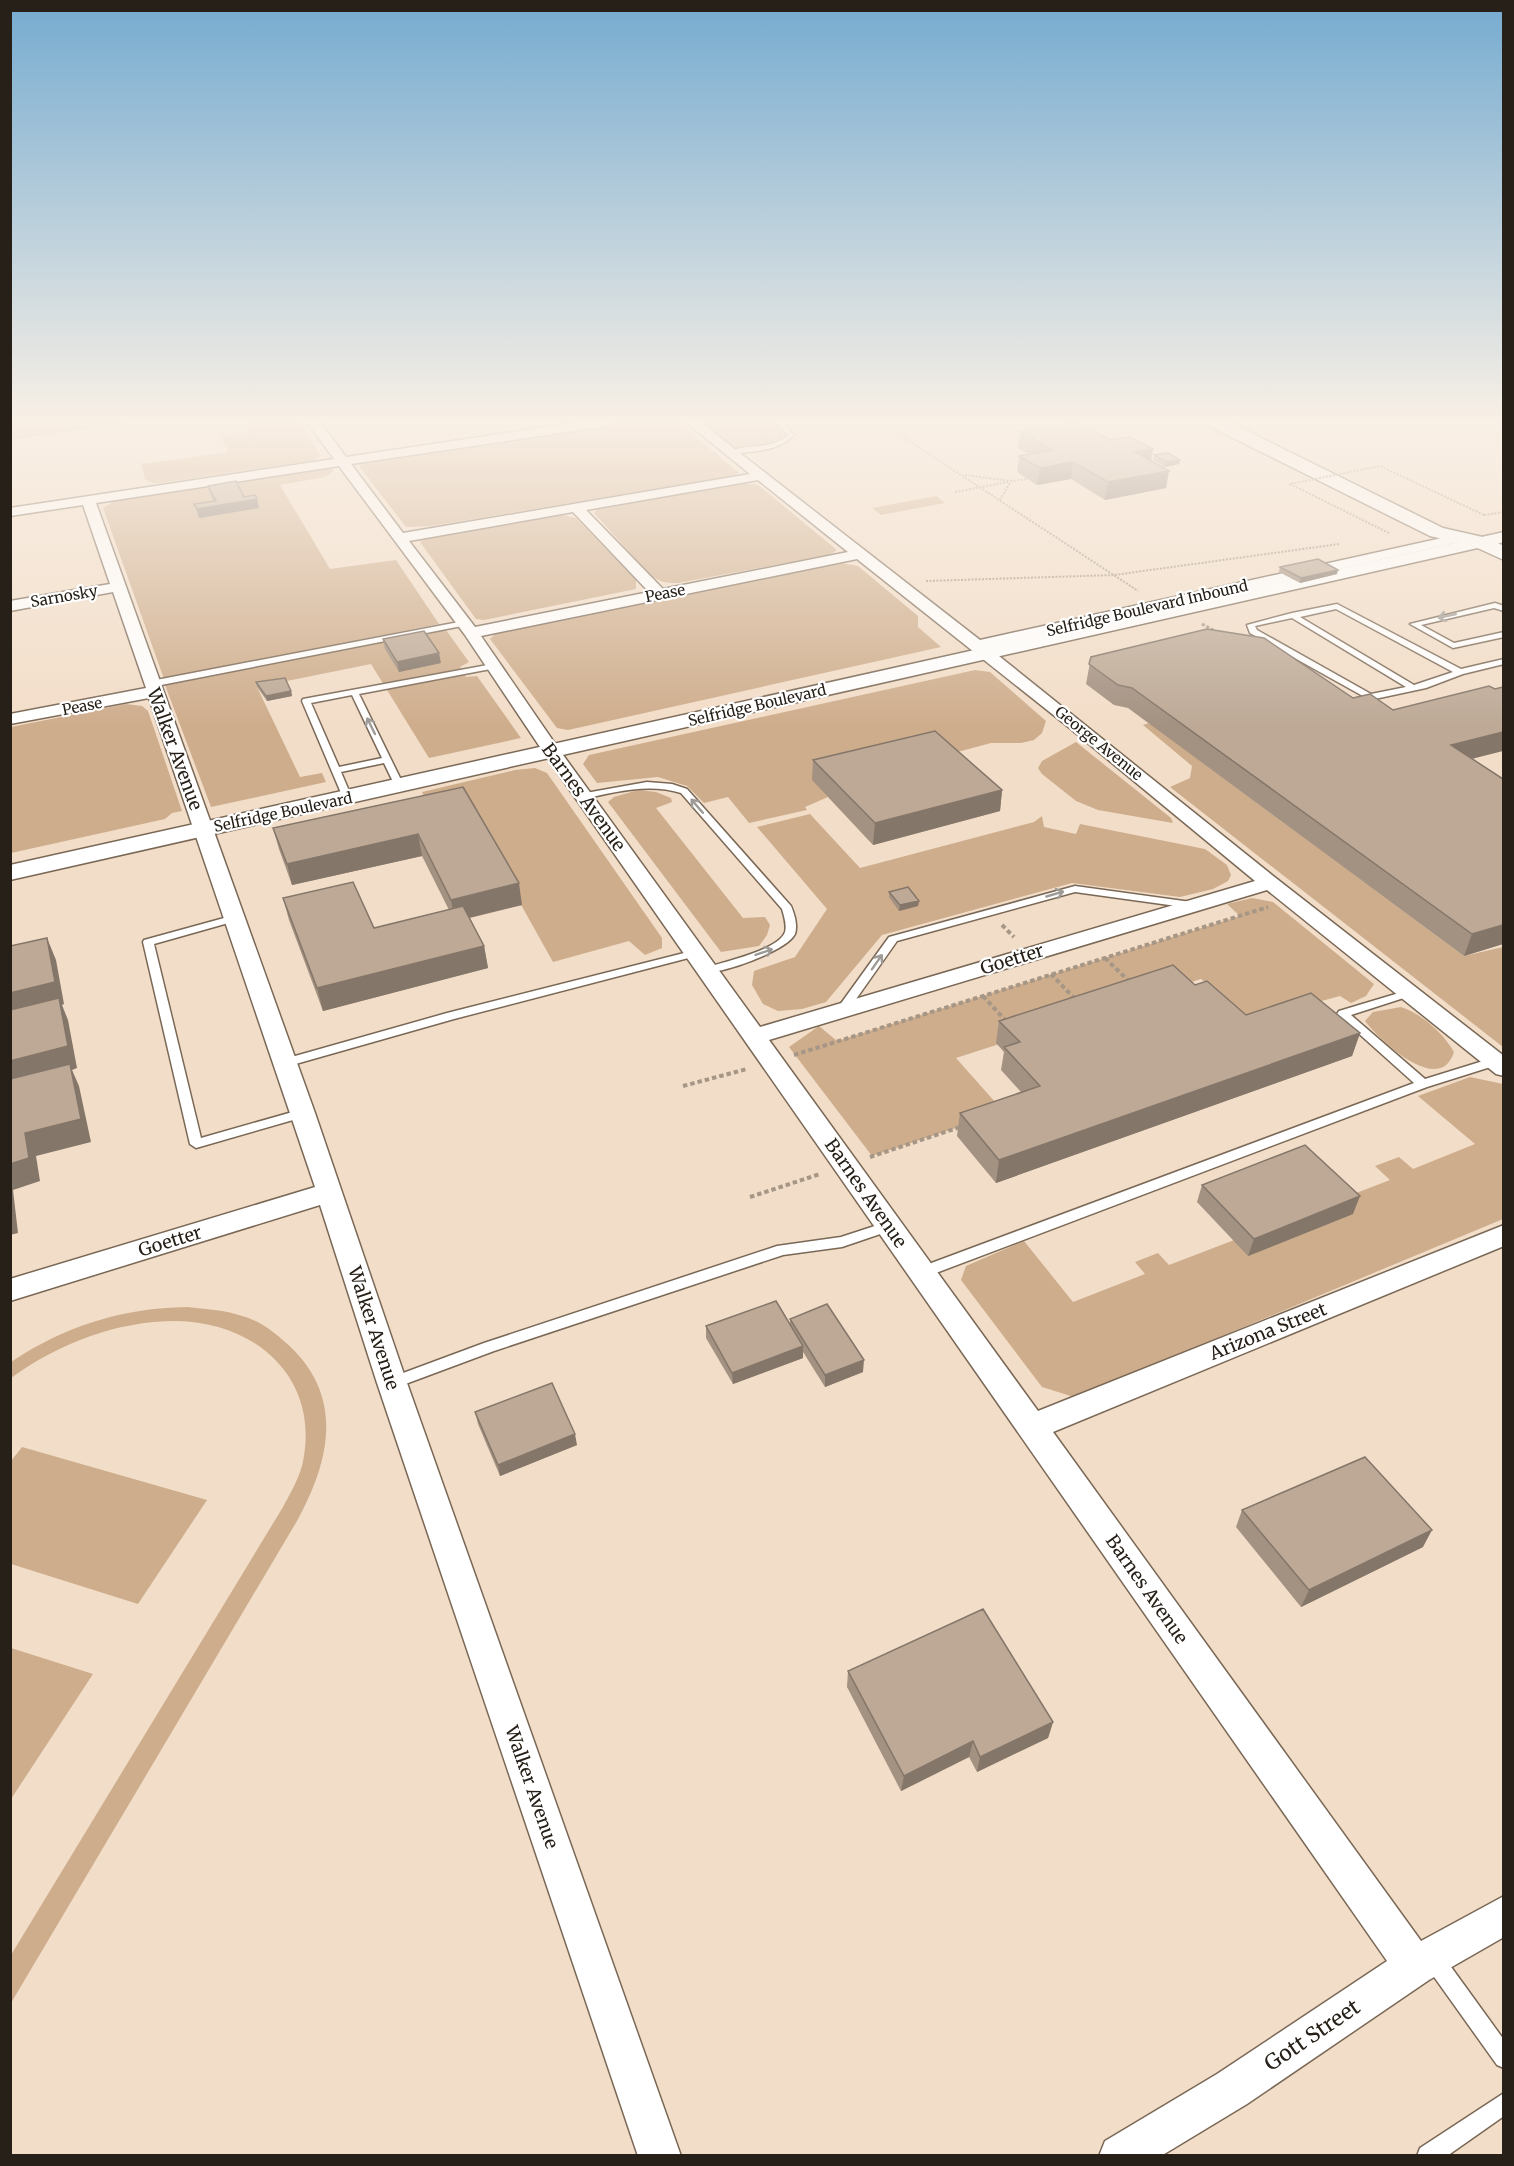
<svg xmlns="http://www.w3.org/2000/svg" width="1514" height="2166" viewBox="0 0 1514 2166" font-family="Merriweather,serif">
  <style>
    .green { fill: #cead8c }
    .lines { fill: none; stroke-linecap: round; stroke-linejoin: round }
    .service-casing { stroke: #7a6856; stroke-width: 3 }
    .minor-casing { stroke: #7a6856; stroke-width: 3 }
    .tertiary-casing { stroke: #7a6856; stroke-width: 3 }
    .primary-casing { stroke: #7a6856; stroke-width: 3 }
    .path-far2 { stroke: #a69686; stroke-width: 2; stroke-dasharray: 2 1.5; stroke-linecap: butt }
    .path-far1 { stroke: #a69686; stroke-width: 3; stroke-dasharray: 3 2; stroke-linecap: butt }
    .path { stroke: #a69686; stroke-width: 4; stroke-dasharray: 4.5 3; stroke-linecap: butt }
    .service { fill: #fff; fill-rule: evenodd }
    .minor { fill: #fff; fill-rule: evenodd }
    .tertiary { fill: #fff; fill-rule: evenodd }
    .primary { fill: #fff; fill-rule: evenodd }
    .path-bridge { stroke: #a69686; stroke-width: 2; stroke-dasharray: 2 1.5; stroke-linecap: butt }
    .wall { fill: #a39181 }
    .shaded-wall { fill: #847669 }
    .building { fill: #bda996; stroke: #847669; stroke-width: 1.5 }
    .oneway { stroke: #9e9b97 }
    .labels { text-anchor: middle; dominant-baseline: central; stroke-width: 4.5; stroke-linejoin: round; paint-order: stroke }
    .far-street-label { font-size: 15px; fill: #272018; stroke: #fff }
    .street-label { font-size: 18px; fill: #272018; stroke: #fff }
    .near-street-label { font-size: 21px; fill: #272018; stroke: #fff }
  </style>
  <rect width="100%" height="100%" fill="#f2ddc8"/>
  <path class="green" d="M11 422H128L11 439Z
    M246 422H299L321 456 311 461 161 483H153L145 479 140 461 143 464 228 452 221 437 250 430Z
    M622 422H678L739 473 733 476 431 526 406 527 359 466 365 462Z
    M699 422H772L782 430 783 437 773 442 735 448Z
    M329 467 334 471 325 477 280 485 330 569 396 560 439 624 164 679 103 508 114 501Z
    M742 483 758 485 837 550 829 555 678 583C665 583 658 582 648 573L594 513 598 509Z
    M936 496 945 503 881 515 872 508Z
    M558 514 576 518 636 580V589L484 620 476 619 420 542 429 536Z
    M841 563 858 566 918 616V627L941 647 568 730 557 728 490 639 496 633Z
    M446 630 469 662 460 667 466 677 477 676 521 738 429 758 371 664 257 687 300 777 322 773 326 782 211 807 165 685Z
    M975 670 990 672 1046 721 1042 733 1034 740 1021 743H991L939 757 813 780 828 797 805 807 807 810 749 823 728 797 704 803 687 786 658 777 597 783 583 764 589 755Z
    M126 704 142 706 148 711 182 811 172 813 165 819 11 853V727Z
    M1149 723 1464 956 1503 947V1047L1170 787 1190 778 1192 766 1143 725Z
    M1076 742 1171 818 1173 823 1098 810 1076 801 1042 774 1038 768 1042 761Z
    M535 768 547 773 662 938V948L645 955 629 941 553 962 467 808 432 815 422 792 515 770Z
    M638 790 656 792 671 798 672 802 656 808 743 918 765 917 770 925 767 935 759 946 721 952 608 802 614 797Z
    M810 814 860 868 1034 822 1042 816 1044 827 1076 834 1080 824 1205 849 1227 865 1231 875 1228 881 1213 889 1180 897 1072 883 882 935 826 1002 802 1009 778 1011 763 1004 752 985 754 971 795 957 827 909 757 827Z
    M1252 898 1273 902 1374 984 1366 996 1351 1003 1340 996 1314 1003 1259 1031 1201 979 956 1058 1004 1112 872 1156 789 1047 819 1026 837 1041 1240 916 1227 904Z
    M1401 1007C1421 1013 1444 1034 1454 1052 1440 1097 1380 1041 1365 1021L1373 1012Z
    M1470 1077 1503 1084V1219L1093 1390 1074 1397 1042 1387 961 1280 966 1266 1024 1241 1073 1302 1145 1274 1135 1262 1158 1253 1169 1265 1390 1180 1375 1166 1399 1157 1413 1169 1475 1144 1418 1096Z
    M187 1307C205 1309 225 1310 242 1316 258 1320 273 1331 285 1342 345 1394 331 1459 297 1521L11 2003V1955L283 1507C290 1494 298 1480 302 1466 322 1381 258 1322 176 1321 116 1321 58 1344 11 1378V1362C65 1326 122 1308 187 1307Z
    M22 1447 207 1500 138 1604 11 1564V1461Z
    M11 1648 93 1674 11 1799 10 1648Z"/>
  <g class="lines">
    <defs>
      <path id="service" d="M776 422H783L794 435C778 452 753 451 731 454L728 452C746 443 770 451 788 435Z
        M1495 603 1504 606V611L1494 608 1421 625 1454 643 1504 632V637L1453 648 1410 624Z
        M1337 604 1461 669 1504 659V664L1463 674 1426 688 1370 700 1250 633 1247 625 1292 613ZM1336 609 1453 672 1414 685 1300 617ZM1292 618 1406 687 1371 694 1257 630 1255 626Z
        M464 621H467V625L151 687 147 684 151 681Z
        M493 664 497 666 496 668 359 694 404 786 399 789 396 788 384 763 341 772 352 798 347 801 344 800 302 701 303 699ZM352 695 382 758 339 767 311 703Z
        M647 782 672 784 687 789 791 906C794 913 798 925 795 934 788 950 721 975 705 972L704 970 705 968C723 962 779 950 785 932 787 925 784 916 782 909L681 793C648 783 616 792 583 799L578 796 580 794Z
        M1075 886 1191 902 1196 905 1191 908 1075 892 897 941 847 1012H839L837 1009 889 937Z
        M235 915 240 918 239 920 154 944 201 1138 303 1109 309 1113 307 1116 196 1148 190 1144 143 942 144 940Z
        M696 950 700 951 701 953 700 955 454 1019 285 1067 279 1063 281 1060 447 1013Z
        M1409 990 1415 993 1413 995 1351 1015 1425 1079 1496 1057 1500 1058 1502 1061 1500 1064 1427 1087 928 1276 923 1277 918 1276 916 1272 918 1268 1414 1083 1337 1014 1339 1011Z
        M890 1221 895 1223 897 1226 895 1229 842 1247 783 1255 494 1351 392 1389 387 1387 385 1383 387 1379 484 1343 777 1246 841 1237Z
        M1434 1950 1441 1953 1504 2040V2068L1497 2065 1427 1967 1424 1960 1427 1953Z
        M1504 2093V2116L1447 2156H1417L1420 2148Z"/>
      <path id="minor" d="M307 422H320L346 457 580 422H613L607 426 351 464 403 533 750 474 686 422H700L980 640 1460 534 1467 538 1460 542 989 648 1277 879 1504 1056V1076L1496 1074 1267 890 769 1040 1038 1411 1504 1225V1246L1053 1432 1421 1941 1504 1896V1937L1429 1980 1247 2104 1161 2156H1099L1105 2141 1217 2074 1387 1961 546 756 465 635 339 466 96 503 315 1113 407 1383 681 2156H638L377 1383 320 1205 10 1301V1279L315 1187 149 698 10 724V714L146 688 113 592 10 611V601L110 584 83 505 10 516V508L334 459ZM758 480 848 552 663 589 586 510ZM573 512 649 592 475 627 409 541ZM857 559 1066 725 1255 881 760 1027 558 748 481 636Z"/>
      <path id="tertiary" d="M1495 422H1504V427Z
        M1504 532V542L10 880V865Z"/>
      <path id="primary" d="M1207 422H1229L1443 528 1487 538 1504 546V560L1473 546 1430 536 1209 426Z"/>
    </defs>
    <use href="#service" class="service-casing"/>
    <use href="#minor" class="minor-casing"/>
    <use href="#tertiary" class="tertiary-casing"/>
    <use href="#primary" class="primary-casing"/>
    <path class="path-far2" d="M880 422 1138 591
      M10 439 132 422
      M965 475 1011 481 1028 479
      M955 492 1008 482
      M1000 500 1011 481
      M1484 515 1504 512
      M926 581 1114 575 1339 544"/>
    <path class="path-far1" d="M1202 624 1217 632"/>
    <path class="path" d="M1002 925 1014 937
      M1105 958 1131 983
      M1051 974 1077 1001
      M983 996 1007 1022
      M794 1055 1268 907
      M683 1086 747 1069
      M870 1157 963 1126
      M750 1197 820 1174"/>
    <use href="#service" class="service"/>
    <use href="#minor" class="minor"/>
    <use href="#tertiary" class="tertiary"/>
    <use href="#primary" class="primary"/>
    <path class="path-bridge" d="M1389 533 1290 484 1380 466 1484 515"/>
  </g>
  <path class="wall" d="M1020 431 1110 440 1153 449 1151 461 1166 488 1105 500 1071 479 1037 485 1017 472 1019 456 1028 454 1018 448Z
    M1154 455 1180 460 1179 464 1165 467 1153 460Z
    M208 486 244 497 257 499 259 508 199 518 194 504 213 501 210 494Z
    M1280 567 1337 574 1300 583 1279 572Z
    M383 639 441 663 399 672 385 649Z
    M1091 657 1353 698 1393 710 1472 759 1503 944 1464 956 1128 708 1114 705 1086 684Z
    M256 682 291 691 292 696 267 701 257 687Z
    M813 760 1002 790 1000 811 873 845 812 780Z
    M463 787 522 905 470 918 484 946 488 968 323 1011 289 920 283 898 374 928 449 910 422 856 292 885 279 849 273 828Z
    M889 892 919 901 918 906 899 911 889 897Z
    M1195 985 1246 1015 1360 1033 1352 1056 996 1183 957 1136 960 1113 1021 1092 1001 1070 1004 1052 996 1043 999 1021Z
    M1202 1185 1353 1214 1248 1256 1197 1202Z
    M790 1319 863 1372 825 1387 803 1352V1358L733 1384 706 1338V1326L790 1323Z
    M475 1412 577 1445 500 1476 478 1424Z
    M1242 1510 1423 1547 1301 1607 1236 1527Z
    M848 1671 1053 1722 1048 1738 977 1772 969 1757 901 1791 847 1687Z"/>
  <path class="shaded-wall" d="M1153 449 1150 466 1135 452Z
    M1180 460 1179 464 1165 467 1166 462Z
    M1073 462 1071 479 1037 485 1040 468Z
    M1169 471 1166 488 1105 500 1108 482Z
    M257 499 259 508 199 518 197 509Z
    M1338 570 1337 574 1300 583 1301 578Z
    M439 653 441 663 399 672 397 662Z
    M291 691 292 696 267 701 266 696Z
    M1503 732V751L1444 766 1451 745Z
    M1002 790 1000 811 873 845 875 823Z
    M418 834 422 856 292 885 287 864Z
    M519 883 522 905 455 921 451 900Z
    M919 901 918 906 899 911 900 905Z
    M1503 925V944L1464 956 1472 934Z
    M47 938 56 960 64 1004 62 1005 68 1020 77 1068 72 1070 79 1086 91 1142 36 1156 40 1181 13 1190 18 1233 10 1235V993Z
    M484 946 488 968 323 1011 317 988Z
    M1360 1033 1352 1056 996 1183 999 1160Z
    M1360 1196 1353 1214 1248 1256 1254 1239Z
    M803 1346V1358L733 1384 732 1373Z
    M864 1360 863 1372 825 1387V1375Z
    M575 1434 577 1445 500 1476 498 1465Z
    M1432 1530 1423 1547 1301 1607 1309 1590Z
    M1053 1722 1048 1738 977 1772 980 1757Z
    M973 1741 969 1757 901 1791 904 1776Z"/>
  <path class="building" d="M1076 422H1078L1110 440 1130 437 1153 449 1135 452 1169 471 1108 482 1073 462 1040 468 1019 456 1052 450 1020 431Z
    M1168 453 1180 460 1166 462 1154 455Z
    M236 481 244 497 255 495 257 499 197 509 194 504 216 501 208 486Z
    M1318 559 1338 570 1301 578 1280 567Z
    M1207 629 1264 638 1353 698 1370 694 1393 710 1489 686 1495 689 1503 687V732L1451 745 1503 779V925L1472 934 1132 688 1118 685 1089 664 1091 657Z
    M424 631 439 653 397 662 383 639Z
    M285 678 291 691 266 696 256 682Z
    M935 731 1002 790 875 823 813 760Z
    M463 787 519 883 451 900 418 834 287 864 273 828Z
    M353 882 374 928 463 906 484 946 317 988 283 898Z
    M908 887 919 901 900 905 889 892Z
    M47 938 55 982 10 993V946Z
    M1173 965 1195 985 1207 981 1246 1015 1311 993 1360 1033 999 1160 960 1113 1040 1086 1004 1047 1020 1042 999 1021Z
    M59 998 68 1046 10 1061V1010Z
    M70 1064 81 1119 25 1133 29 1158 10 1164V1079Z
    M1305 1145 1360 1196 1254 1239 1202 1185Z
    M776 1301 803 1346 732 1373 706 1326Z
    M827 1304 864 1360 825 1375 790 1319Z
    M552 1383 575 1434 498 1465 475 1412Z
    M1365 1457 1432 1530 1309 1590 1242 1510Z
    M983 1609 1053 1722 980 1757 973 1741 904 1776 848 1671Z"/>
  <defs><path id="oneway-shaft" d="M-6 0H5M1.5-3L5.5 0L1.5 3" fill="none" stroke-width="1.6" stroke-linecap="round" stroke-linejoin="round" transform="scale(1.5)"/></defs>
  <g class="oneway">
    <use href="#oneway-shaft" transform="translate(1447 616) rotate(167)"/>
    <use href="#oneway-shaft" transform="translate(371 726) rotate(-116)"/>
    <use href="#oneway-shaft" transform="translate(697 806) rotate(-131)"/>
    <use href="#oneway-shaft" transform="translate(1055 894) rotate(-16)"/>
    <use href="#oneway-shaft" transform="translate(764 952) rotate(-19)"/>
    <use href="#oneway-shaft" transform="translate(877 962) rotate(-55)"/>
  </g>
  <linearGradient id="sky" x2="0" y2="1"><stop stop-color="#75abd0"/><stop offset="0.58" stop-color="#f9f0e6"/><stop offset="1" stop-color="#f9f0e6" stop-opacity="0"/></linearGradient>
  <rect width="1514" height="726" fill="url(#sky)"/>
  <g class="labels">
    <g class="far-street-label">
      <text transform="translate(665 593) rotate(-11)">Pease</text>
      <text transform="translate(64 596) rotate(-10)">Sarnosky</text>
      <text transform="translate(1147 608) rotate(-13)">Selfridge Boulevard Inbound</text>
      <text transform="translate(757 705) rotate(-13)">Selfridge Boulevard</text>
      <text transform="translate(82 706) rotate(-11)">Pease</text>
      <text transform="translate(1099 743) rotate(39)">George Avenue</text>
      <text transform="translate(283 812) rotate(-12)">Selfridge Boulevard</text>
    </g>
    <g class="street-label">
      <text transform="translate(175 749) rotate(70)">Walker Avenue</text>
      <text transform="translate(584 797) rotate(54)">Barnes Avenue</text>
      <text transform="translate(1012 959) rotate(-17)">Goetter</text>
      <text transform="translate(866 1193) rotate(55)">Barnes Avenue</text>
      <text transform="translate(170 1241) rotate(-17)">Goetter</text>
      <text transform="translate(374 1328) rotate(72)">Walker Avenue</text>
      <text transform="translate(1268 1331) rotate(-22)">Arizona Street</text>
      <text transform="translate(1147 1589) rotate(55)">Barnes Avenue</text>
      <text transform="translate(532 1787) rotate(71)">Walker Avenue</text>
    </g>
    <g class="near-street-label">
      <text transform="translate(1312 2035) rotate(-34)">Gott Street</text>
    </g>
  </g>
  <rect width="1514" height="2166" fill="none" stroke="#272018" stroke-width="24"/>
</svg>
